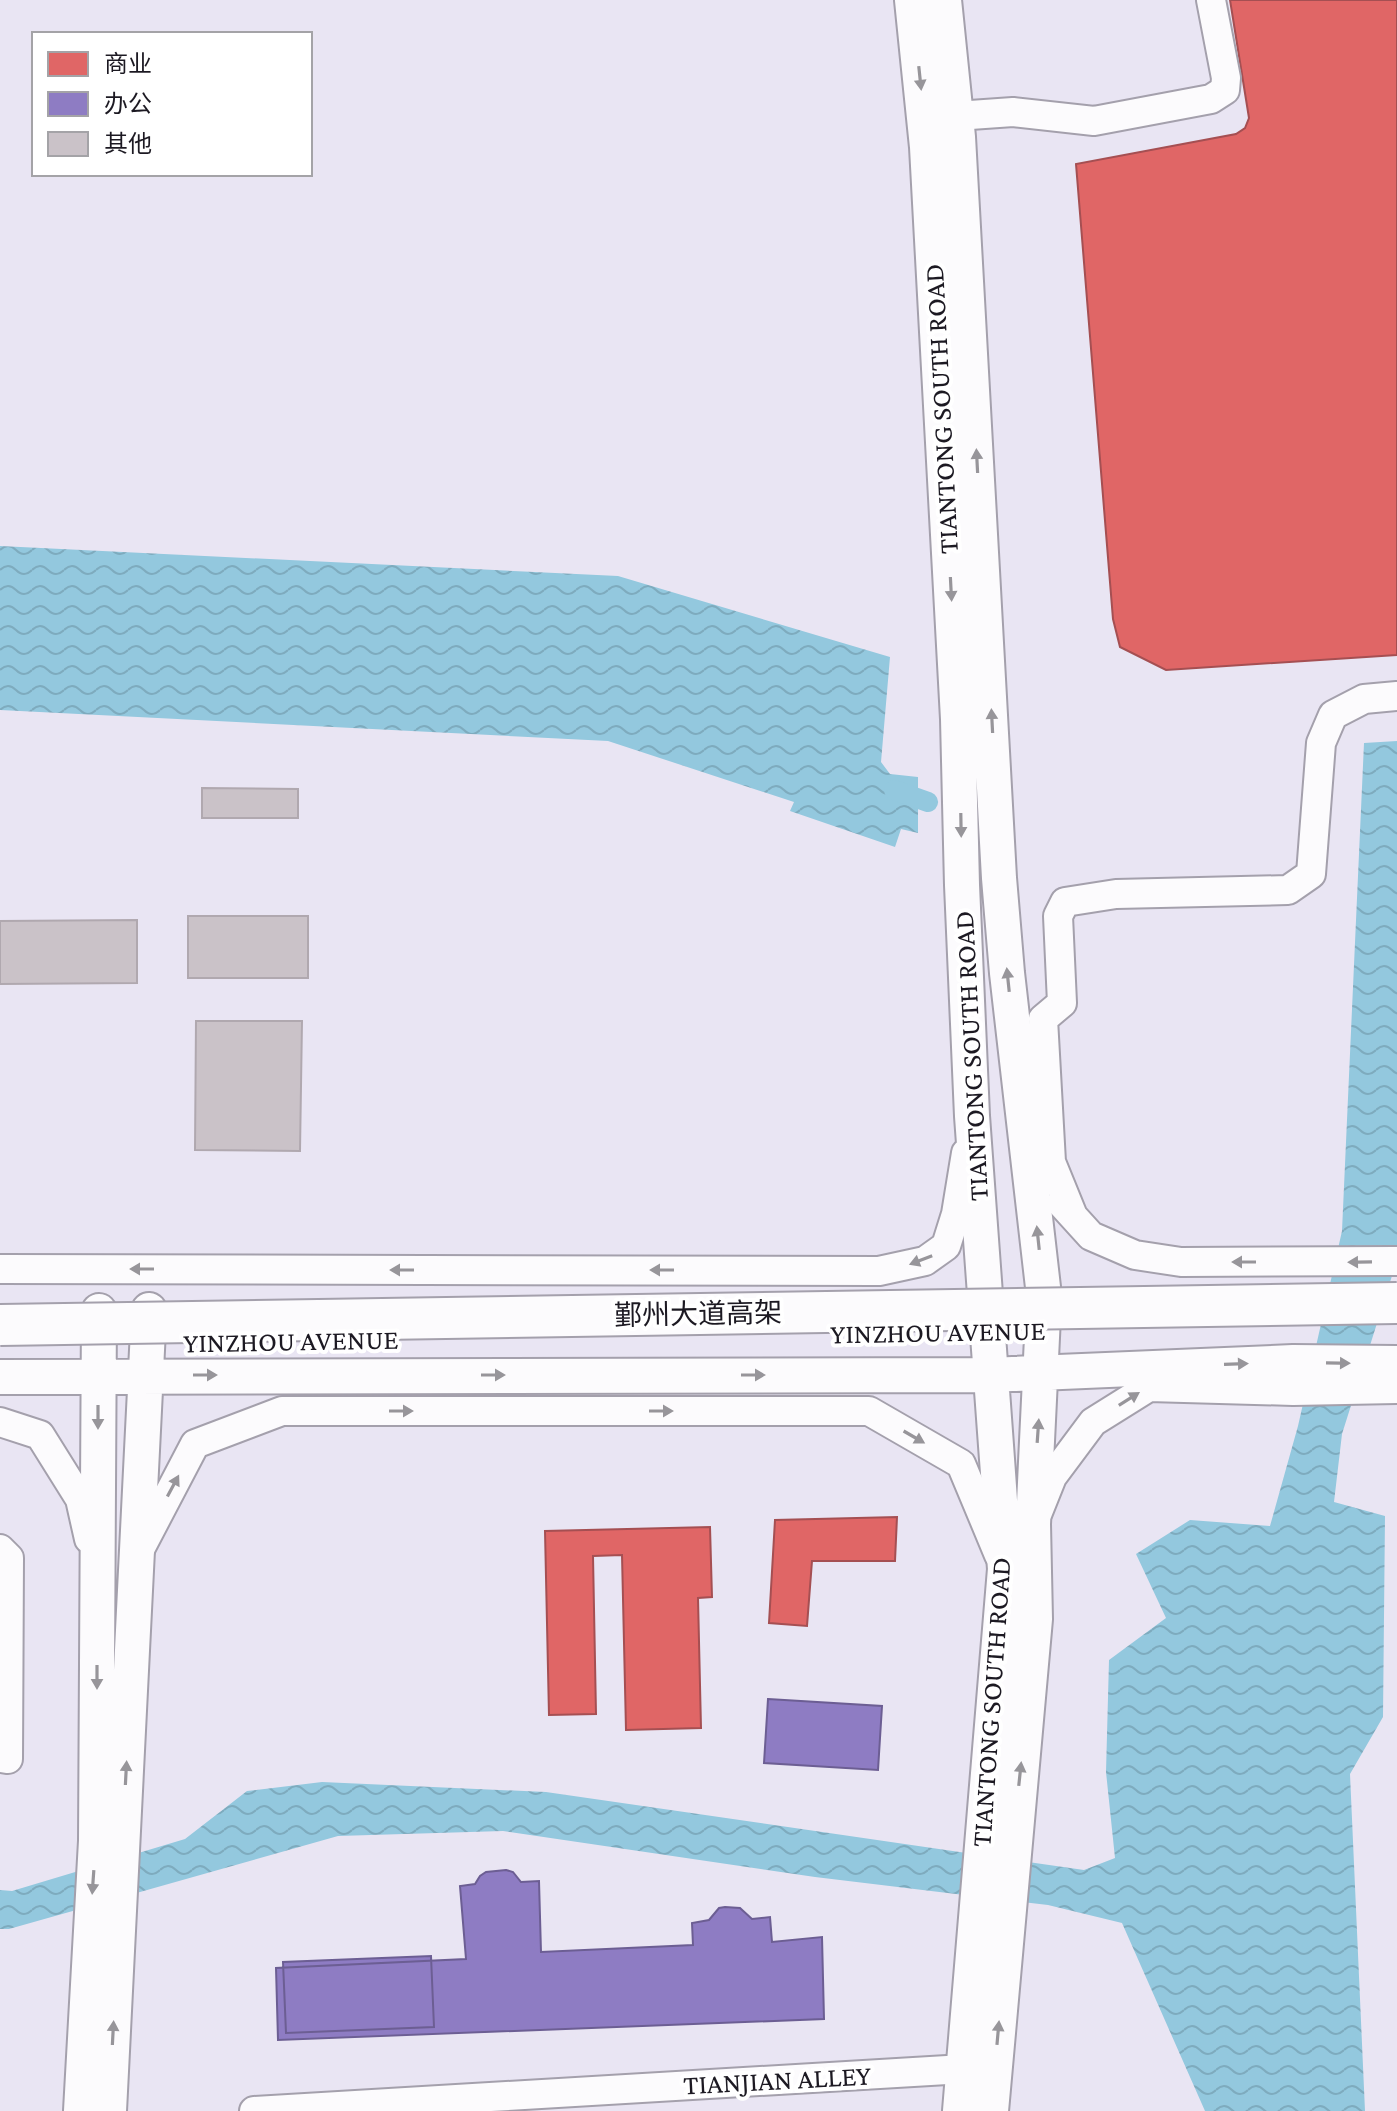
<svg xmlns="http://www.w3.org/2000/svg" width="1397" height="2111" viewBox="0 0 1397 2111" font-family="'Crimson Pro','Noto Sans SC',serif">
  <style>
    .water { fill: url(#water-waves) }
    .shops { fill: #e06666; stroke: #a54f52; stroke-width: 2 }
    .offices { fill: #8e7cc3; stroke: #6c5e93; stroke-width: 2 }
    .lines { fill: none; stroke-linecap: round; stroke-linejoin: round }
    .canal { stroke: #93c8de; stroke-width: 20 }
    .building { fill: #cac2c8; stroke: #b0a8af; stroke-width: 2 }
    .minor-casing { stroke: #a4a0ac; stroke-width: 32 }
    .major-casing { stroke: #a4a0ac; stroke-width: 38 }
    .minor { stroke: #fcfbfd; stroke-width: 28 }
    .major { stroke: #fcfbfd; stroke-width: 34 }
    .highway-bridge-casing { stroke: #a4a0ac; stroke-width: 44; stroke-linecap: butt }
    .highway-bridge { stroke: #fcfbfd; stroke-width: 40 }
    .oneway { fill: #97959a }
    .labels { text-anchor: middle; dominant-baseline: central; stroke-width: 8; stroke-linejoin: round; paint-order: stroke }
    .street-label { font-size: 28px; fill: #1c1922; stroke: #fff }
  </style>
  <defs>
    <pattern id="water-waves" width="16" height="10" patternUnits="userSpaceOnUse" patternTransform="scale(2)"><rect width="16" height="10" fill="#93c8de"/><path d="M0 5q4-4 8 0t8 0" fill="none" stroke="#7eabbe"/></pattern>
  </defs>
  <rect width="100%" height="100%" fill="#e9e5f3"/>
  <path class="water" d="M0 546 618 576 890 657 881 762 890 774 918 777V833L901 829 895 847 790 811 794 802 608 741 0 710Z
    M1397 741V1260L1342 1434 1334 1502 1385 1516 1383 1717 1350 1774 1365 2111H1205L1122 1923 1048 1905 815 1877 503 1831 338 1836 9 1929H0V1890L12 1891 185 1839 247 1791 322 1782 546 1792 1084 1870 1115 1858 1106 1772 1109 1660 1166 1618 1136 1554 1190 1520 1270 1526 1298 1426 1342 1231 1364 743Z"/>
  <path class="shops" d="M1230 0H1397V655L1166 670 1120 647 1113 619 1076 164 1236 134 1245 128 1249 118Z
    M897 1517 895 1561H812L807 1626 769 1623 775 1520Z
    M710 1527 712 1597 698 1598 701 1728 626 1730 622 1555 593 1556 596 1714 549 1715 545 1531Z"/>
  <path class="offices" d="M768 1699 882 1706 878 1770 764 1763Z
    M506 1870 513 1872 521 1882 539 1881 541 1952 693 1945 692 1923 709 1920 719 1908 725 1907 740 1908 752 1919 770 1917 772 1942 822 1937 824 2019 278 2040 276 1968 466 1959 460 1886 475 1884 480 1876 486 1872Z
    M431 1956 434 2027 286 2033 283 1962Z"/>
  <g class="lines">
    <path class="canal" d="M894 790 928 802"/>
  </g>
  <path class="building" d="M202 788 298 789V818H202Z
    M188 916H308V978H188Z
    M137 920V983L0 984V921Z
    M196 1021H302L300 1151 195 1150Z"/>
  <g class="lines">
    <defs>
      <path id="minor" d="M956 116 1013 112 1094 121 1211 99 1225 90 1226 78 1211 0
        M1061 1203 1091 1236 1135 1255 1181 1262 1397 1261
        M1073 1216 1051 1162 1043 1019 1062 1003 1058 916 1065 902 1116 894 1288 890 1311 874 1321 743 1333 715 1364 699 1397 696
        M0 1269 879 1271 925 1261 946 1246 956 1214 966 1153
        M0 1422 40 1435 80 1499 89 1539
        M1038 1512 1052 1477 1093 1422 1149 1387 1293 1391 1397 1389
        M0 1549 9 1558 8 1759 0 1758
        M139 1551 195 1444 282 1411H869L961 1464 999 1555
        M254 2111 964 2069"/>
      <path id="major" d="M912 0 927 147 958 719 962 885 972 1116 1005 1569 960 2111
        M944 0 958 137 999 878 1007 973 1044 1296 1033 1524 1035 1619 991 2111
        M0 1377 990 1375 1293 1362 1397 1363
        M81 2111 96 1841 99 1311
        M109 2111 149 1310"/>
    </defs>
    <use href="#minor" class="minor-casing"/>
    <use href="#major" class="major-casing"/>
    <use href="#minor" class="minor"/>
    <use href="#major" class="major"/>
    <defs>
      <path id="highway-bridge" d="M0 1325 1397 1303"/>
    </defs>
    <use href="#highway-bridge" class="highway-bridge-casing"/>
    <use href="#highway-bridge" class="highway-bridge"/>
  </g>
  <defs><path id="oneway-solid" d="M-6-.8H1V-3.2L6.5 0L1 3.2V.8H-6Z" transform="scale(2)"/></defs>
  <g class="oneway">
    <use href="#oneway-solid" transform="translate(920 78) rotate(84)"/>
    <use href="#oneway-solid" transform="translate(977 461) rotate(-93)"/>
    <use href="#oneway-solid" transform="translate(951 589) rotate(87)"/>
    <use href="#oneway-solid" transform="translate(992 721) rotate(-93)"/>
    <use href="#oneway-solid" transform="translate(961 825) rotate(89)"/>
    <use href="#oneway-solid" transform="translate(1008 980) rotate(-96)"/>
    <use href="#oneway-solid" transform="translate(1038 1238) rotate(-96)"/>
    <use href="#oneway-solid" transform="translate(921 1260) rotate(159)"/>
    <use href="#oneway-solid" transform="translate(1244 1262) rotate(-180)"/>
    <use href="#oneway-solid" transform="translate(1360 1262) rotate(179)"/>
    <use href="#oneway-solid" transform="translate(142 1269) rotate(-180)"/>
    <use href="#oneway-solid" transform="translate(402 1270) rotate(-180)"/>
    <use href="#oneway-solid" transform="translate(662 1270) rotate(-180)"/>
    <use href="#oneway-solid" transform="translate(1338 1363) rotate(1)"/>
    <use href="#oneway-solid" transform="translate(1236 1364) rotate(-2)"/>
    <use href="#oneway-solid" transform="translate(205 1375)"/>
    <use href="#oneway-solid" transform="translate(493 1375)"/>
    <use href="#oneway-solid" transform="translate(753 1375)"/>
    <use href="#oneway-solid" transform="translate(1129 1399) rotate(-32)"/>
    <use href="#oneway-solid" transform="translate(401 1411)"/>
    <use href="#oneway-solid" transform="translate(661 1411)"/>
    <use href="#oneway-solid" transform="translate(98 1417) rotate(90)"/>
    <use href="#oneway-solid" transform="translate(1038 1431) rotate(-86)"/>
    <use href="#oneway-solid" transform="translate(914 1437) rotate(30)"/>
    <use href="#oneway-solid" transform="translate(173 1486) rotate(-62)"/>
    <use href="#oneway-solid" transform="translate(97 1677) rotate(90)"/>
    <use href="#oneway-solid" transform="translate(126 1773) rotate(-87)"/>
    <use href="#oneway-solid" transform="translate(1020 1774) rotate(-84)"/>
    <use href="#oneway-solid" transform="translate(93 1882) rotate(94)"/>
    <use href="#oneway-solid" transform="translate(113 2033) rotate(-87)"/>
    <use href="#oneway-solid" transform="translate(998 2033) rotate(-85)"/>
  </g>
  <g class="labels">
    <g class="street-label">
      <text transform="translate(941 409) rotate(-93)">TIANTONG SOUTH ROAD</text>
      <text transform="translate(971 1056) rotate(-93)">TIANTONG SOUTH ROAD</text>
      <text transform="translate(698 1314) rotate(-1)">鄞州大道高架</text>
      <text transform="translate(938 1332) rotate(-1)">YINZHOU AVENUE</text>
      <text transform="translate(291 1341) rotate(-1)">YINZHOU AVENUE</text>
      <text transform="translate(991 1702) rotate(-86)">TIANTONG SOUTH ROAD</text>
      <text transform="translate(777 2080) rotate(-3)">TIANJIAN ALLEY</text>
    </g>
  </g>
  <rect x="32" y="32" width="280" height="144" fill="#ffffff" stroke="#a4a3a7" stroke-width="2"/>
  <rect x="48" y="52" width="40" height="24" fill="#e06666" stroke="#a4a3a7" stroke-width="2"/>
  <text x="104" y="72" font-size="24" fill="#1c1922">商业</text>
  <rect x="48" y="92" width="40" height="24" fill="#8e7cc3" stroke="#a4a3a7" stroke-width="2"/>
  <text x="104" y="112" font-size="24" fill="#1c1922">办公</text>
  <rect x="48" y="132" width="40" height="24" fill="#cac2c8" stroke="#a4a3a7" stroke-width="2"/>
  <text x="104" y="152" font-size="24" fill="#1c1922">其他</text>
</svg>
